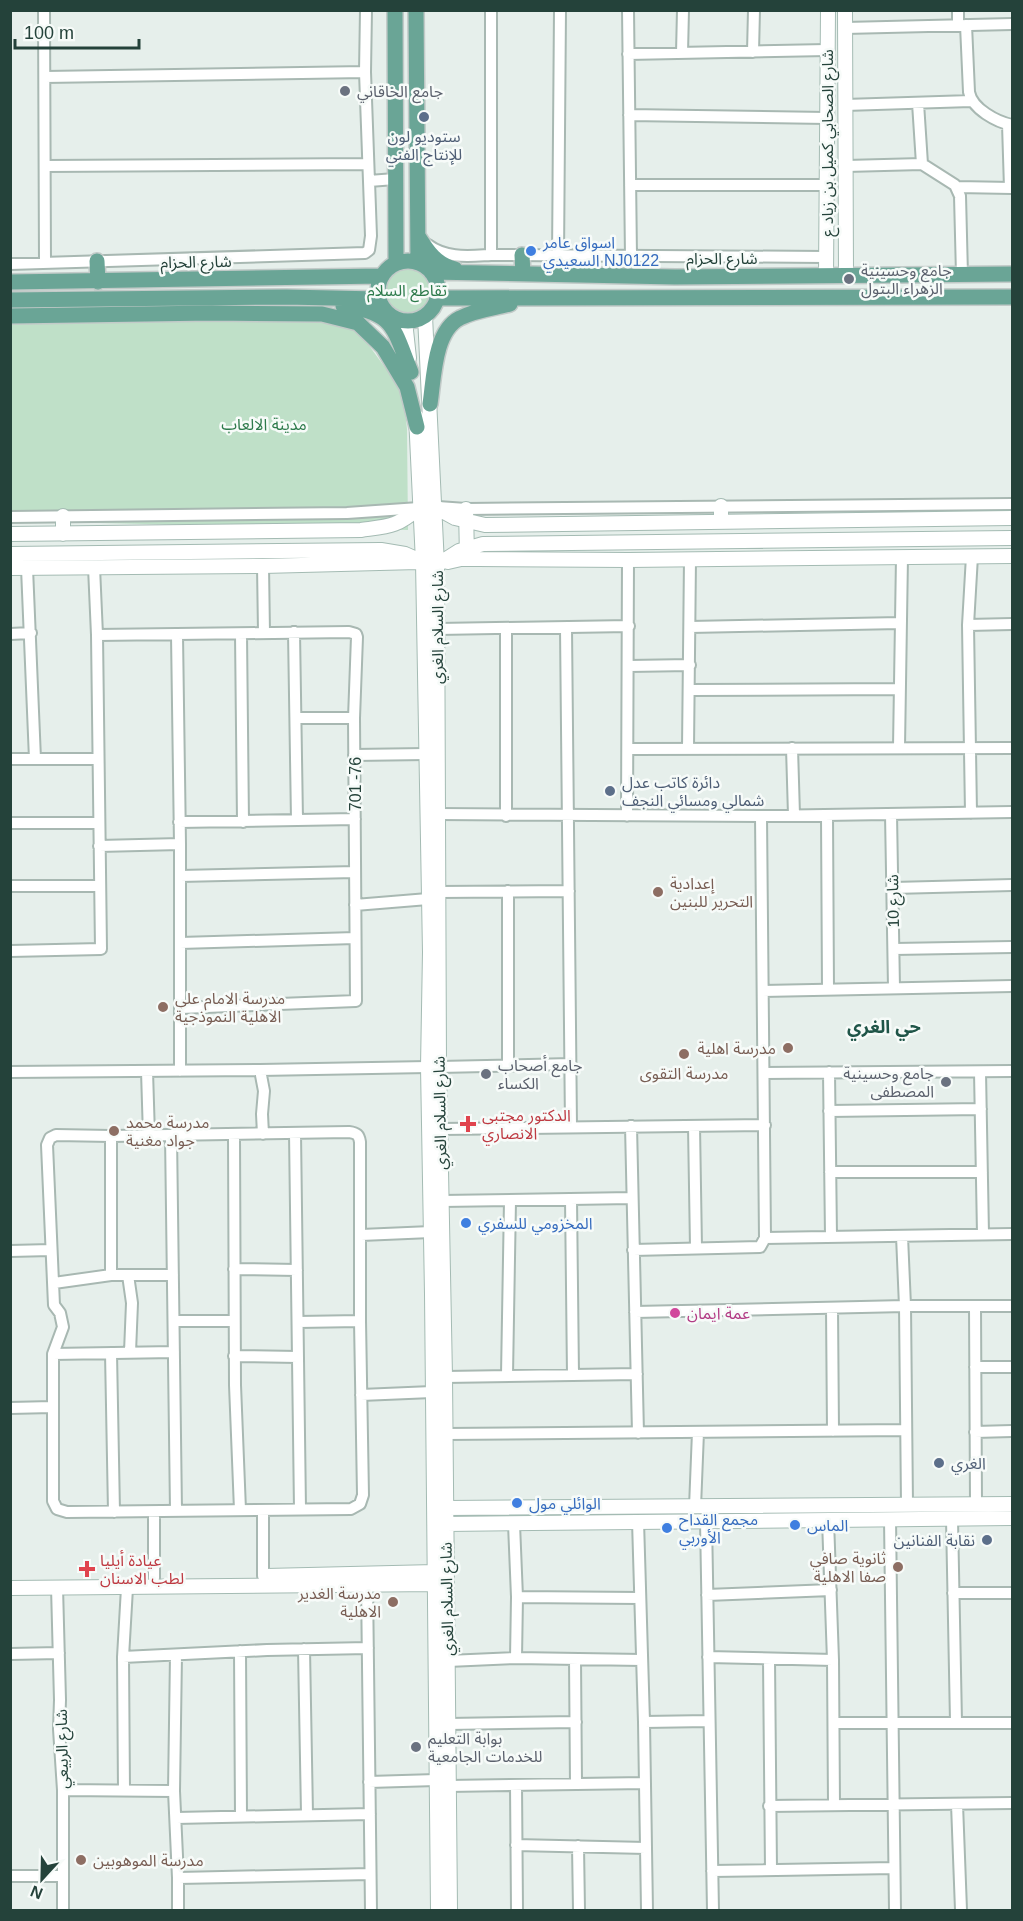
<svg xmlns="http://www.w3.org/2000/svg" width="1023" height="1921" viewBox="0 0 1023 1921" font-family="Arial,'Noto Sans Arabic',sans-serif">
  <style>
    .green { fill: #bfe0c8 }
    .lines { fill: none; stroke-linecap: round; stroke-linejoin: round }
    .street-casing { stroke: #a8b8b2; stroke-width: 14 }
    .secondary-casing { stroke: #a4bbb3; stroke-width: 16 }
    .primary-casing { stroke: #c2cac8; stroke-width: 18 }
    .street { stroke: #fff; stroke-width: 10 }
    .secondary { stroke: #fff; stroke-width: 14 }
    .primary { stroke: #6aa596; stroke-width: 15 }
    .worship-dot { fill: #6b7280; stroke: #f7fbf9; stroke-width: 2 }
    .service-dot { fill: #5c6f8a; stroke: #f7fbf9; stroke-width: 2 }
    .shop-dot { fill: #3f7fe0; stroke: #f7fbf9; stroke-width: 2 }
    .education-dot { fill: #8d6e63; stroke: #f7fbf9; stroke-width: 2 }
    .health-dot { fill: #e0444e; stroke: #f7fbf9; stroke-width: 2 }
    .hotel-dot { fill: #d1479c; stroke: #f7fbf9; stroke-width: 2 }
    .labels { text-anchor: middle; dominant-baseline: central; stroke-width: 5; stroke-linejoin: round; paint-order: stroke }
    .worship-label { font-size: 16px; fill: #5b616d; stroke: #f7fbf9; text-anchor: start }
    .service-label { font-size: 16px; fill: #4e5e75; stroke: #f7fbf9; text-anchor: start }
    .street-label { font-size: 16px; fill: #24423a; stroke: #f7fbf9 }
    .shop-label { font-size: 16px; fill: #366cbe; stroke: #f7fbf9; text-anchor: start }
    .park-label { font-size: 16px; fill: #2d7a4b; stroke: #f7fbf9 }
    .education-label { font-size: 16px; fill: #785e54; stroke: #f7fbf9; text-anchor: start }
    .health-label { font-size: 16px; fill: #be3a42; stroke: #f7fbf9; text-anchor: start }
    .hotel-label { font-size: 16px; fill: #b23c85; stroke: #f7fbf9; text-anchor: start }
    .neighbourhood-label { font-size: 18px; font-weight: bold; fill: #1f5548; stroke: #f7fbf9 }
  </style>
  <rect width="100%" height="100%" fill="#e6efeb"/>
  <path class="green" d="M382 290a25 25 0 1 1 50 0a25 25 0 1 1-50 0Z
    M11 320H216L339 322 362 336 403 392 407 429 408 530 11 521Z"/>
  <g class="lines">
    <defs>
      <path id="street" d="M44 10 45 263
        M628 10 631 257
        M958 25V10
        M966 25 969 92C972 109 997 122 1012 125
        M845 28 1012 24
        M753 52 754 10
        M682 53 683 10
        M628 54 827 50
        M45 77 365 72
        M918 103 922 164
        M845 105 971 101
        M629 115 827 118
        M1008 124 1010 188
        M45 166 367 164
        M846 166 922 164 955 185 960 196 962 275
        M369 181 395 179
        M630 185H827
        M957 187 1012 188
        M428 245C447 259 469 256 491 255L826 257
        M491 255V10
        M558 256 560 10
        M10 264 365 253 369 250 371 236 365 72 366 10
        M438 507 466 509 1012 504
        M10 517 347 513 419 508
        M263 566 264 633
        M27 568 35 759
        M968 625 1012 624
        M690 627 900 623
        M566 628 571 1126
        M438 629 629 626
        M294 632 297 820
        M10 634 31 633
        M241 634 243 822
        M97 635 349 632 356 634 357 637 354 718 356 1001 181 1008
        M177 635 180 844V1071
        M629 666 690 665
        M689 690 899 689
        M296 718H354
        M899 747 902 557
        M688 748 690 559
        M792 748 794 815
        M629 749 1012 748
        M354 755 426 754
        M10 759H98
        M971 813 968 625 972 556
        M437 814 761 816 1012 812
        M891 814 894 988
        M827 815 828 990
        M506 816V629
        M627 816 628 560
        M761 816 765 1238 1012 1234
        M179 822 355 819
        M10 823H99
        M99 846 180 844
        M180 876 355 872
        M10 886H100
        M893 888 1012 885
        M438 892 569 891
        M355 905 428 899
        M180 943 355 938
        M894 949 1012 947
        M10 951 101 949 97 635 94 567
        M763 991 1012 986
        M508 1066V891
        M439 1067 571 1064
        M260 1070 264 1091 262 1114 263 1134
        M147 1071 149 1136
        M10 1072 260 1070 428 1067
        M829 1072 831 1237
        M980 1072 983 1234
        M764 1073 1012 1071
        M829 1111 981 1109
        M631 1126 638 1433
        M694 1126 696 1248
        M440 1129 765 1125
        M349 1132C357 1133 359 1135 360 1142V1321L363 1495 360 1504 351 1509 67 1512 57 1509 53 1501V1354L63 1327 60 1313 54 1305 47 1145 50 1138 56 1135 111 1136Z
        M295 1133 300 1509
        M171 1135 176 1511
        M234 1135 235 1385 240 1510
        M830 1172H982
        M571 1199 573 1375
        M442 1201 632 1198
        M361 1235 431 1232
        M902 1236 905 1306 907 1505
        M633 1250 760 1247 765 1238
        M10 1251 51 1250
        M234 1269 297 1270
        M111 1275V1136
        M128 1275 132 1303 130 1352
        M54 1283 111 1275H173
        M975 1306 976 1505
        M832 1308 833 1431
        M635 1312 905 1306H1012
        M174 1321H234
        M298 1322 360 1321
        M111 1353 114 1512
        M53 1354 174 1352
        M234 1356 298 1357
        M975 1367H1012
        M507 1375 510 1201
        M445 1377 637 1374
        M361 1395 432 1392
        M10 1408 52 1407
        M975 1432 1012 1431
        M445 1434 906 1430
        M695 1507 698 1432
        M263 1510V1576
        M154 1512V1578
        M890 1519 895 1910
        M952 1519 956 1722
        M828 1520 833 1660 834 1805
        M638 1521 644 1722 647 1910
        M706 1521 713 1910
        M514 1524 517 1597 516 1658
        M367 1584 371 1910
        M57 1587 60 1700 59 1729 63 1790V1910
        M953 1593H1012
        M707 1595 831 1590
        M517 1597 640 1598
        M304 1649 307 1814
        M240 1651 241 1817
        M10 1654 59 1653
        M176 1655 174 1791 178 1878V1910
        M123 1657 267 1650 368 1648
        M708 1657 833 1660
        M575 1659 576 1784
        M769 1660 771 1870
        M448 1661 516 1658 642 1660
        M644 1722 709 1721
        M834 1723H1012
        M448 1724 576 1722
        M369 1782 436 1780
        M516 1785 517 1910
        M448 1786 645 1783
        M63 1790 174 1791
        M124 1791 123 1657 127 1588
        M957 1804 961 1910
        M769 1806 1012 1803
        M176 1818 370 1814
        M516 1845 646 1848
        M578 1846 579 1910
        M712 1871 894 1868
        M10 1876H63
        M178 1878 370 1874"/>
      <path id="secondary" d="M845 10 846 275
        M826 276 828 10
        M425 316 437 565 439 1067 445 1377 450 1910
        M405 321 409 358
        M416 416 423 562 430 952 428 1067 432 1294 438 1910
        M435 507 455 518 485 525 1012 518
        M466 509 467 557
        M63 516V534
        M721 522V506
        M10 534 361 530C390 526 396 527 419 508
        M10 554 381 550 405 554 423 562
        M448 562 461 559H478L628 560 1012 556
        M437 565 459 551 483 544 1012 538
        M10 568 263 566 418 562
        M446 1508 1012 1504
        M446 1524 1012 1518
        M266 1576 435 1572
        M10 1588 435 1584"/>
      <path id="primary" d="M395 10 396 263
        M416 10 418 263
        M418 236C428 252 436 264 455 269
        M522 255 523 274
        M378 291a30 30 0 1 1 60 0a30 30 0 1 1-60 0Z
        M97 261 98 282
        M431 272 675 277 1012 274
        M10 282 381 276
        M437 298 1012 297
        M10 300 286 297 378 299
        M343 306C395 312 393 328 411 372
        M10 316 212 313 322 314 358 323 383 347 407 387 417 427
        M430 404C434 378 434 331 460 318 475 310 495 308 510 304"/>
    </defs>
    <use href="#street" class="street-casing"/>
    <use href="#secondary" class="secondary-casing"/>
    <use href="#primary" class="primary-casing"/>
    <use href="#street" class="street"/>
    <use href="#secondary" class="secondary"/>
    <use href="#primary" class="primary"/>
  </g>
  <g class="worship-dot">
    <circle cx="345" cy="91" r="6"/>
    <circle cx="849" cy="279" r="6"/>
    <circle cx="486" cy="1074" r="6"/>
    <circle cx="946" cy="1082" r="6"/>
    <circle cx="416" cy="1747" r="6"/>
  </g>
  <g class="service-dot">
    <circle cx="424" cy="117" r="6"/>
    <circle cx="610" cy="791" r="6"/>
    <circle cx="939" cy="1463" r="6"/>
    <circle cx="987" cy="1540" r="6"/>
  </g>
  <g class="shop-dot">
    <circle cx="531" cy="251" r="6"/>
    <circle cx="466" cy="1223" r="6"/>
    <circle cx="517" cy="1503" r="6"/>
    <circle cx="795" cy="1525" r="6"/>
    <circle cx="667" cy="1528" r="6"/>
  </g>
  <g class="education-dot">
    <circle cx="658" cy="892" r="6"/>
    <circle cx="163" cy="1007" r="6"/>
    <circle cx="788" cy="1048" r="6"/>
    <circle cx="684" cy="1054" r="6"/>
    <circle cx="114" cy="1131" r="6"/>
    <circle cx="898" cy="1567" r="6"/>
    <circle cx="393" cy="1602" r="6"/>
    <circle cx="81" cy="1860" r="6"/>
  </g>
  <g class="health-dot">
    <path d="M465 1115h6v6h6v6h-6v6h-6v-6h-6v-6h6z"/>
    <path d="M84 1560h6v6h6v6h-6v6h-6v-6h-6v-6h6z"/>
  </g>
  <circle class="hotel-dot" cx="675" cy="1313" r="6"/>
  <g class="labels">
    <g class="worship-label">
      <text x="357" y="91">جامع الخاقاني</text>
      <text x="861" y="270">جامع وحسينية<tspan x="861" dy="18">الزهراء البتول</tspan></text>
      <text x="498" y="1065">جامع أصحاب<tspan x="498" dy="18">الكساء</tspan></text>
      <text x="934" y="1073" text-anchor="end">جامع وحسينية<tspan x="934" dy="18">المصطفى</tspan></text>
      <text x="428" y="1738">بوابة التعليم<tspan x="428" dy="18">للخدمات الجامعية</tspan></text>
    </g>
    <g class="service-label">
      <text x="424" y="136" text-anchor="middle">ستوديو لون<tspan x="424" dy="18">للإنتاج الفني</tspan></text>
      <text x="622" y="782">دائرة كاتب عدل<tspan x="622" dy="18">شمالي ومسائي النجف</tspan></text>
      <text x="951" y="1463">الغري</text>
      <text x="975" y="1540" text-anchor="end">نقابة الفنانين</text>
    </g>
    <g class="street-label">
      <text transform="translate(827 143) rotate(-90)">شارع الصحابي كميل بن زياد ع</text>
      <text x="722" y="258">شارع الحزام</text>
      <text transform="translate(196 262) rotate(-1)">شارع الحزام</text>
      <text transform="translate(437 627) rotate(-90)">شارع السلام الغري</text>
      <text transform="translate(355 784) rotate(-90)">701 -76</text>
      <text transform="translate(893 901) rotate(-91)">شارع 10</text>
      <text transform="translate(440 1113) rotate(-91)">شارع السلام الغري</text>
      <text transform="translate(447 1599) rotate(-91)">شارع السلام الغري</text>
      <text transform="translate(62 1749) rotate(-91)">شارع الربيعي</text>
    </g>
    <g class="shop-label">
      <text x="543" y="242">اسواق عامر<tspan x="543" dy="18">السعيدي NJ0122</tspan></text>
      <text x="478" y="1223">المخزومي للسفري</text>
      <text x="529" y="1503">الوائلي مول</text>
      <text x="679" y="1519">مجمع القداح<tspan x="679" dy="18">الأوربي</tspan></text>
      <text x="807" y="1525">الماس</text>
    </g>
    <g class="park-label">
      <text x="407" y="290">تقاطع السلام</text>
      <text x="264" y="424">مدينة الالعاب</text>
    </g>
    <g class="education-label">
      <text x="670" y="883">إعدادية<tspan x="670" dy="18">التحرير للبنين</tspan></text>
      <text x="175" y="998">مدرسة الامام علي<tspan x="175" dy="18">الاهلية النموذجية</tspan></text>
      <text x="776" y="1048" text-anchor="end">مدرسة اهلية</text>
      <text x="684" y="1073" text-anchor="middle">مدرسة التقوى</text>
      <text x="126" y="1122">مدرسة محمد<tspan x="126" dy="18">جواد مغنية</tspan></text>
      <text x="886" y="1558" text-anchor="end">ثانوية صافي<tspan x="886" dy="18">صفا الاهلية</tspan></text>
      <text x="381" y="1593" text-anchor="end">مدرسة الغدير<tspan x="381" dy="18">الاهلية</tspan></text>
      <text x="93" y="1860">مدرسة الموهوبين</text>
    </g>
    <g class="health-label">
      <text x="482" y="1115">الدكتور مجتبى<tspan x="482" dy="18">الانصاري</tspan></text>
      <text x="100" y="1560">عيادة أيليا<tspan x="100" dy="18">لطب الاسنان</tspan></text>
    </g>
    <g class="hotel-label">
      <text x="687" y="1313">عمة ايمان</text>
    </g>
    <g class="neighbourhood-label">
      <text x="884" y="1027">حي الغري</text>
    </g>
  </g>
  <rect width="1023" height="1921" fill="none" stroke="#24423a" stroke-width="24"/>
  <g transform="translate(42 1879) rotate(202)" stroke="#f7fbf9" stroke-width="4.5" paint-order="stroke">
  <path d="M0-4.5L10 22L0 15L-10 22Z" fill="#24423a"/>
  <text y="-9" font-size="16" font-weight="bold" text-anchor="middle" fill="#24423a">N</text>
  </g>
  <path d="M15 39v9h124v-9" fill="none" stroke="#24423a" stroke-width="3"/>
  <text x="24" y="39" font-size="18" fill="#24423a" stroke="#f7fbf9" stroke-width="4.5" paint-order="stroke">100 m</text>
</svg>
